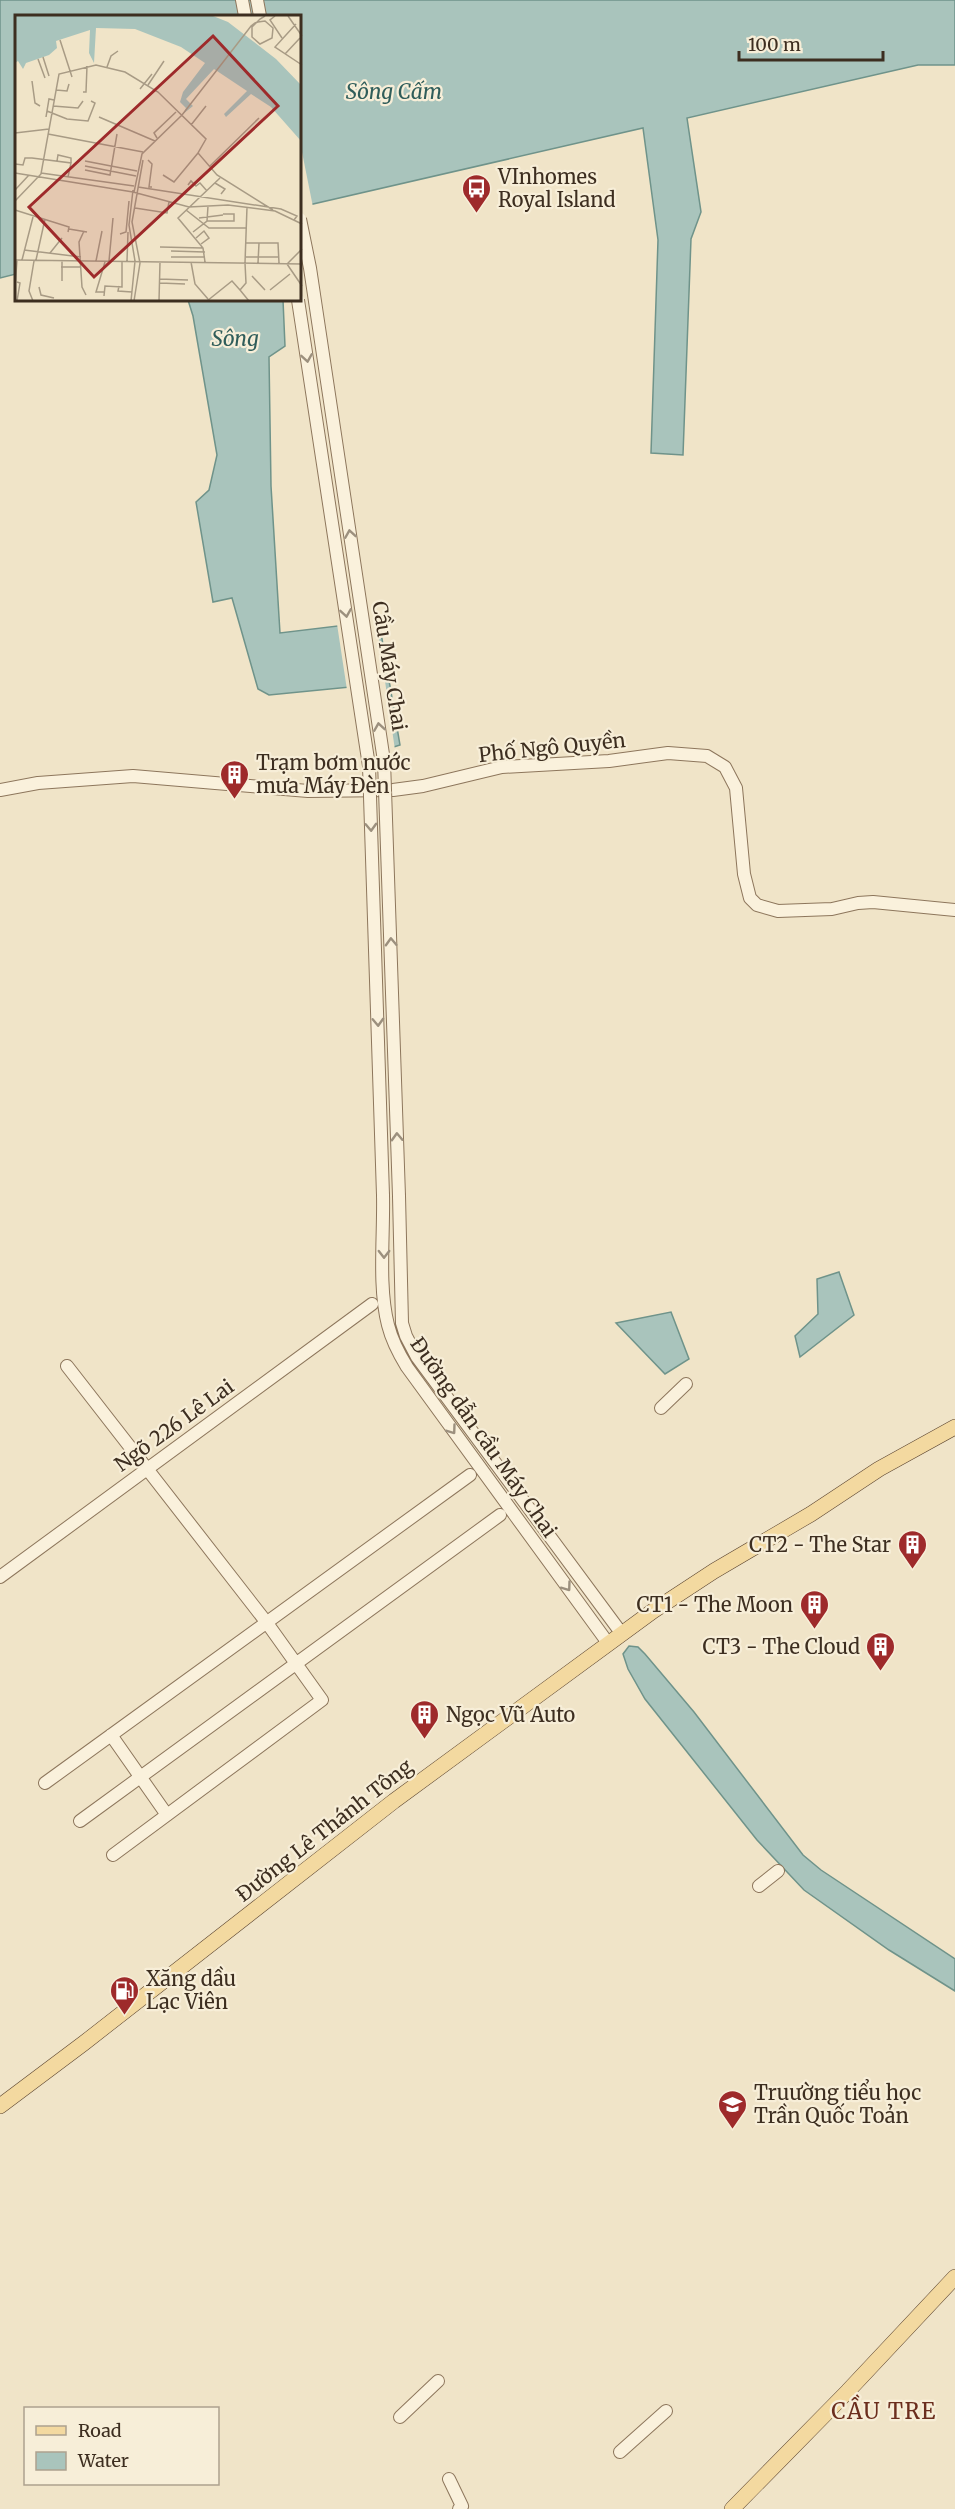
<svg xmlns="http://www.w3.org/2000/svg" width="955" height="2509" viewBox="0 0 955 2509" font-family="Merriweather,serif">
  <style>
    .water { fill: #a9c4bc; stroke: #6f938a; stroke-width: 1.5 }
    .pier { fill: #f0e4c8 }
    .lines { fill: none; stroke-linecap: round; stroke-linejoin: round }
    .minor-casing { stroke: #8d765c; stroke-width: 14 }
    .major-casing { stroke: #5b4430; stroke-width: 16 }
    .minor { stroke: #faf1dc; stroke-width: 12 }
    .major { stroke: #f3d9a0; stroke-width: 15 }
    .minor-bridge-casing { stroke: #8d765c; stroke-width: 14; stroke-linecap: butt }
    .minor-bridge { stroke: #faf1dc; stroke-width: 12 }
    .oneway { stroke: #9c907e }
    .labels { text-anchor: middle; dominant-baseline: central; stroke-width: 4.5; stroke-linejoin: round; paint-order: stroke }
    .poi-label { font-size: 20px; fill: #3d2e20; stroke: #f7eed8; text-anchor: start }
    .street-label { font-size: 20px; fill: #3d2e20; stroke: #f7eed8 }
    .water-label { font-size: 21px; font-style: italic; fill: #2f5d5a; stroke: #f7eed8 }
    .quarter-label { font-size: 22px; letter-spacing: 1.5px; fill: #6b2e1e; stroke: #f7eed8 }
    .inset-road { fill: none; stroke: #a89b85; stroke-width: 1.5 }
    .view { fill: #9e2a2b; fill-opacity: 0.15; stroke: #9e2a2b; stroke-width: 3 }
    .inset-edge { fill: none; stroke: #3d2e20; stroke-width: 3 }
  </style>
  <rect width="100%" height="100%" fill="#f0e4c8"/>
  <path class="water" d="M0 0H955V65H918L687 118 701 212 691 239 683 455 651 453 658 240 643 128 300 207V16H16V274L0 278Z
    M188 300H283L285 346 269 357 271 486 280 633 379 621 400 745 375 753 362 698 350 687 269 695 258 689 232 598 213 602 196 502 209 490 217 455 193 316Z
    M839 1272 854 1315 800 1357 795 1336 818 1314 817 1279Z
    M671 1312 689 1359 665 1374 616 1323Z
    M629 1646 638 1647 645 1654 694 1712 803 1855 821 1870 955 1959V1991L889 1950 804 1890 757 1840 645 1699 628 1669 623 1654Z"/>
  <path class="pier" d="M300 142 313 207 300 210Z
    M376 619 395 750 375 756 372 755 360 699 347 690 337 624Z"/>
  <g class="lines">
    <defs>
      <path id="minor" d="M242 0 245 16
        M257 0 260 16
        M0 790 38 783 133 776 308 791 393 790 423 786 502 767 609 761 668 753 707 756 725 767 736 788 744 874 750 898 757 905 778 911 832 909 858 903 873 902 955 910
        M383 1195C384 1236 378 1286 388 1325 392 1341 399 1354 407 1367L608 1643
        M399 1196 402 1323 406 1336 417 1357 622 1634
        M67 1366 267 1623 322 1700 113 1855
        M661 1408 686 1384
        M0 1577 372 1304
        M111 1735 167 1815
        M45 1783 470 1475
        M80 1821 500 1515
        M759 1886 778 1871
        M400 2417 438 2381
        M620 2452 666 2411
        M449 2479 462 2506 459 2509"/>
      <path id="major" d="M0 2106 84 2043 394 1801 653 1611 714 1571 811 1514 879 1469 955 1427
        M732 2509 848 2391 955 2277"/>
    </defs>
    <use href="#minor" class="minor-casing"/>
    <use href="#major" class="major-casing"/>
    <use href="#minor" class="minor"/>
    <use href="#major" class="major"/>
    <defs>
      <path id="minor-bridge" d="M300 219 310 268 384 761 399 1196
        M298 300 369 766 383 1195"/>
    </defs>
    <use href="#minor-bridge" class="minor-bridge-casing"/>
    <use href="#minor-bridge" class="minor-bridge"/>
  </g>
  <defs><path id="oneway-chevron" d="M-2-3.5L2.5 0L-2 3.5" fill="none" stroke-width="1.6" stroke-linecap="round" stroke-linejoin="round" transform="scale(1.5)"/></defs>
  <g class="oneway">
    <use href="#oneway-chevron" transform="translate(307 358) rotate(81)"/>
    <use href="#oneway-chevron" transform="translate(350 534) rotate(-99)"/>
    <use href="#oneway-chevron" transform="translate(346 613) rotate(81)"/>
    <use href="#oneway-chevron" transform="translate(379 727) rotate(-99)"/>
    <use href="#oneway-chevron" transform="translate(371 827) rotate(88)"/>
    <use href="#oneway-chevron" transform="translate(391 942) rotate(-92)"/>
    <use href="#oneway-chevron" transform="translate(378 1022) rotate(88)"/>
    <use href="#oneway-chevron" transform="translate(397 1137) rotate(-92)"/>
    <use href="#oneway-chevron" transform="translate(384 1254) rotate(90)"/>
    <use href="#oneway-chevron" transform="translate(452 1430) rotate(54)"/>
    <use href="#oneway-chevron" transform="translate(567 1587) rotate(54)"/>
  </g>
  <defs>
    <symbol id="bus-pin" viewBox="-11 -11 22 30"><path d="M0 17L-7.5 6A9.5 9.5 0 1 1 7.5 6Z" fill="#9e2a2b" stroke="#f7eed8"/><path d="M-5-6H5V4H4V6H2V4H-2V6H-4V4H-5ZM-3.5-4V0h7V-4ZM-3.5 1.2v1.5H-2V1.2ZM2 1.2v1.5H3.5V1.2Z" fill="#fff"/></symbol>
    <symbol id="building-pin" viewBox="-11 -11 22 30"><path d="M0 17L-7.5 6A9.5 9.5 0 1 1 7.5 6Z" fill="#9e2a2b" stroke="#f7eed8"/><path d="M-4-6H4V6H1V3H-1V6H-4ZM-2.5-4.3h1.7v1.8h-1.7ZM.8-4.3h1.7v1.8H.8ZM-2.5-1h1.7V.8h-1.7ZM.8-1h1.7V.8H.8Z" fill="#fff"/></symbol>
    <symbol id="fuel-pin" viewBox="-11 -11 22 30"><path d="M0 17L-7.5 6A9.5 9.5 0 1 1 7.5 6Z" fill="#9e2a2b" stroke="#f7eed8"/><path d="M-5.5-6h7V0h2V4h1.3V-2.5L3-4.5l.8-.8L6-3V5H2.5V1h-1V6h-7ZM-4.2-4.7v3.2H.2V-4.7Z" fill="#fff"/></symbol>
    <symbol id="school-pin" viewBox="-11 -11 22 30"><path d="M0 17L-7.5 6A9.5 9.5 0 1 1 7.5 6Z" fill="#9e2a2b" stroke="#f7eed8"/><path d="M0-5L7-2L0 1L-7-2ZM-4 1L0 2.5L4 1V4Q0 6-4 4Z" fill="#fff"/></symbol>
  </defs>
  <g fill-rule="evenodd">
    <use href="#bus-pin" x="460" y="172" width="33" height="45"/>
    <use href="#building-pin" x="218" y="758" width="33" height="45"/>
    <use href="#building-pin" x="896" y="1528" width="33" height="45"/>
    <use href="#building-pin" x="798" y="1588" width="33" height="45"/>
    <use href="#building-pin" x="864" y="1630" width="33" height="45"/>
    <use href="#building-pin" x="408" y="1698" width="33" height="45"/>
    <use href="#fuel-pin" x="108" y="1974" width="33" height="45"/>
    <use href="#school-pin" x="716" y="2088" width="33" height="45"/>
  </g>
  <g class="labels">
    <g class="poi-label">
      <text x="498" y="176">VInhomes<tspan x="498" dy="23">Royal Island</tspan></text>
      <text x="256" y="762">Trạm bơm nước<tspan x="256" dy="23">mưa Máy Đèn</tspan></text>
      <text x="891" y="1544" text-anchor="end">CT2 - The Star</text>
      <text x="793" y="1604" text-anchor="end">CT1 - The Moon</text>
      <text x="860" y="1646" text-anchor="end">CT3 - The Cloud</text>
      <text x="446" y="1714">Ngọc Vũ Auto</text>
      <text x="146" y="1978">Xăng dầu<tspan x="146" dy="23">Lạc Viên</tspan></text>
      <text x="754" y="2092">Truường tiểu học<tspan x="754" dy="23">Trần Quốc Toản</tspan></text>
    </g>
    <g class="street-label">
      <text transform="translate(390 666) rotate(81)">Cầu Máy Chai</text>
      <text transform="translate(552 747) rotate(-6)">Phố Ngô Quyền</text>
      <text transform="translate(174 1425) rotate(-36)">Ngõ 226 Lê Lai</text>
      <text transform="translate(484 1437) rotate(55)">Đường dẫn cầu Máy Chai</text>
      <text transform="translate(324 1830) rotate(-38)">Đường Lê Thánh Tông</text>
    </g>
    <g class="water-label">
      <text x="394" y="91">Sông Cấm</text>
      <text x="235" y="338">Sông</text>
    </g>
    <g class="quarter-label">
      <text x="884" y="2411">CẦU TRE</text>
    </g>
  </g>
  <g transform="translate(15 15)">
    <rect width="286" height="286" fill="#f0e4c8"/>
    <path d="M0 1H198L213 7 261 44 286 70V126L256 92 236 79 211 102 209 99 232 76 199 54 171 84 178 91 168 99 171 93 165 87 168 77 190 48 166 32 120 14 81 13 79 48 74 38 75 15 41 26 42 33 34 40 11 48 8 54 3 46 0 48Z" fill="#a9c4bc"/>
    <path class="inset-road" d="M260 1 255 5 267 23M273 1 287 21M281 9 260 32 287 50M45 25 57 62M270 39 285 23M28 42 34 61M23 44 30 63M92 52 96 41 103 36M17 66 20 88 25 91M133 70 149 46M125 74 137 59M41 75 52 76 54 69M68 77H71L72 51M38 91 63 93 68 86M32 96 52 104 73 106 80 88 76 86M31 102 34 84 39 85M84 102 140 126M176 110 191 91M0 118 34 114M33 119 128 137M142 123 139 118 161 97M133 145 137 149 134 172H137M42 146 43 140 56 143V148M70 146 122 156M0 149 8 150 10 143H17L56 148 53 162M70 151 121 161M195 151 244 103M70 155 95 160 102 119M0 158 118 177 174 192 213 190 260 196 287 209M26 158 119 171M148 160 159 167 183 138M200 168 210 174 206 179M173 170 176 166 181 171 185 168 192 176M123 172 266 194 282 201 279 205M0 175 14 160M119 177 127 139 167 100 233 15 236 11 240 8 243 7 250 6 258 13 257 23 245 29 237 22V12L245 4 250 1M0 186 26 159 44 59 81 50 110 57 143 77 191 124 183 138 202 160 258 195M120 193 152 198 154 187M0 195 54 212 53 217M171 195 194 213H232M184 203 208 200M192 206H219V199H208M54 214 72 217M69 216 64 227 67 272 71 280M178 217 192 206 193 191M105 219 111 217 114 186M181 223 189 216 194 223 186 229M231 228H263L264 248M145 232 188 233M287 234 272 249 287 271M9 235 66 242M156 236 190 237M35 238 47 223M156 242H190M231 242H264M0 245 287 249M7 245 18 202M21 245 30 204M47 246V266M81 246 87 216M94 246 98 203M112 246 113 217M176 247 180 269 193 284M190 247 188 233 163 203 205 163M230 248 232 192M230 248 231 268 225 275 234 286M243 248 244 228M46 252H66M237 261 250 275M144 264 173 265M145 268 170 269M104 271 103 276 117 277M0 272 2 245M24 272 26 280 39 283M255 275 275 259M90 277H81L90 247M89 281 90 271 107 272V246M2 286 5 268 2 267M18 286 14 276 19 246M116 286 120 246 114 210 118 175M119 286 125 248 117 207 128 145M144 286 145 247M192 286 217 266 225 275"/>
    <path class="view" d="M198 21 263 91 79 262 14 192Z"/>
    <rect width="286" height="286" class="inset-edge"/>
  </g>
  <rect x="24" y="2407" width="195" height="78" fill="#f7eed8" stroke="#ada18e" stroke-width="1.5"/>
  <rect x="36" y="2426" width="30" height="9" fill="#f3d9a0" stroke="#ada18e" stroke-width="1.5"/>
  <text x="78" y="2437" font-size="18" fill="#3d2e20">Road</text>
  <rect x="36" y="2452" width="30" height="18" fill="#a9c4bc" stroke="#ada18e" stroke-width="1.5"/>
  <text x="78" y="2467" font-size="18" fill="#3d2e20">Water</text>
  <path d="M739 51v9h144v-9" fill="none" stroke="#3d2e20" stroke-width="3"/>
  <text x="748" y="51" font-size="18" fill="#3d2e20" stroke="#f7eed8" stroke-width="4.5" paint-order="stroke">100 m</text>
</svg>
